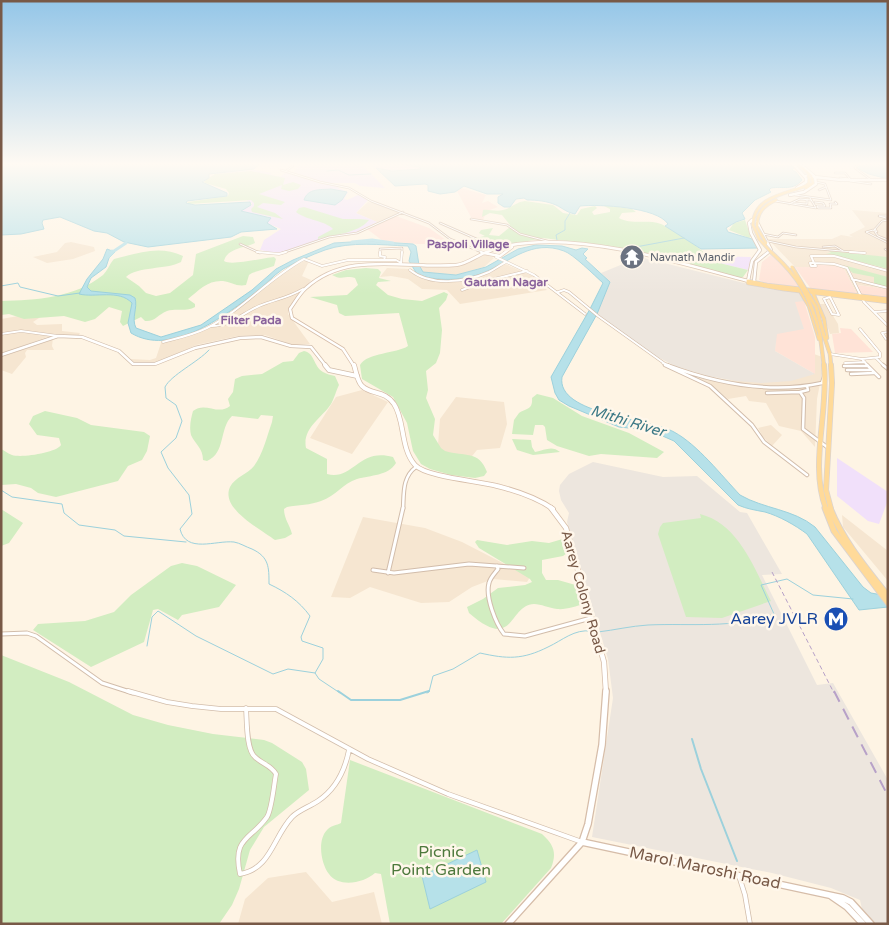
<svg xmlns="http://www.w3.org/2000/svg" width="889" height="925" viewBox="0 0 889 925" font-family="'Varela Round',sans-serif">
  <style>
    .residential { fill: #f6e6d1 }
    .commercial { fill: #ffe3d7 }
    .industrial { fill: #ede6de }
    .education { fill: #f1e0fa }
    .green { fill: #d2edc1 }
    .water { fill: #b6e1e9; stroke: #9cd1dc }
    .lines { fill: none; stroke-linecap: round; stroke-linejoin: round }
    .stream-far1 { stroke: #9cd1dc; stroke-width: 1 }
    .stream { stroke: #9cd1dc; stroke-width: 2 }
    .river-far1 { stroke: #b6e1e9; stroke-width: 3 }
    .river { stroke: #b6e1e9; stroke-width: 4.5 }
    .minor-far4-casing { stroke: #d2bdab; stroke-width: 2.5 }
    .minor-far3-casing { stroke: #d2bdab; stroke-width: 3 }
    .minor-far2-casing { stroke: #d2bdab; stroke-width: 4.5 }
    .minor-far1-casing { stroke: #d2bdab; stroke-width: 5 }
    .minor-casing { stroke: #d2bdab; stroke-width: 5.5 }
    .tertiary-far1-casing { stroke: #d2bdab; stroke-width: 4 }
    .tertiary-casing { stroke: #d2bdab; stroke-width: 5.5 }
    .secondary-far3-casing { stroke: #d6bda9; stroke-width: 4 }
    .secondary-far2-casing { stroke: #d6bda9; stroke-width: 5.5 }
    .secondary-far1-casing { stroke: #d6bda9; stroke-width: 6 }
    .secondary-casing { stroke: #d6bda9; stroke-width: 8 }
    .primary-far3-casing { stroke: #dcd4cf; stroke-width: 4 }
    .primary-far2-casing { stroke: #dcd4cf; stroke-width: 4.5 }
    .primary-far1-casing { stroke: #dcd4cf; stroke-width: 6 }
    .primary-casing { stroke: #dcd4cf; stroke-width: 7 }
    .minor-far4 { stroke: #fff; stroke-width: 1 }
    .minor-far3 { stroke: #fff; stroke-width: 2 }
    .minor-far2 { stroke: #fff; stroke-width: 2.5 }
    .minor-far1 { stroke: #fff; stroke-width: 3 }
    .minor { stroke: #fff; stroke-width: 4 }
    .tertiary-far1 { stroke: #fff; stroke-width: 2.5 }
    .tertiary { stroke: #fff; stroke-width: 4 }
    .secondary-far3 { stroke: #fff; stroke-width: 2.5 }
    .secondary-far2 { stroke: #fff; stroke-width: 4 }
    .secondary-far1 { stroke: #fff; stroke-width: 4.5 }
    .secondary { stroke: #fff; stroke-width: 5.5 }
    .primary-far3 { stroke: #ffda99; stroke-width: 2.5 }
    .primary-far2 { stroke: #ffda99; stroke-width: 3 }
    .primary-far1 { stroke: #ffda99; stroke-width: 4.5 }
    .primary { stroke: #ffda99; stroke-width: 5 }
    .rail-far1 { stroke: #b7a1c8; stroke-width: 1; stroke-dasharray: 4.5 3; stroke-linecap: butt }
    .rail { stroke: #b7a1c8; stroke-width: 2; stroke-dasharray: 12 8; stroke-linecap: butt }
    .primary-bridge-far1-casing { stroke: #dcd4cf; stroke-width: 4; stroke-linecap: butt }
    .primary-bridge-casing { stroke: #dcd4cf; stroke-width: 4.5; stroke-linecap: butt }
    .primary-bridge-far1 { stroke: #ffda99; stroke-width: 2.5 }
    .primary-bridge { stroke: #ffda99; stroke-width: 3 }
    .labels { text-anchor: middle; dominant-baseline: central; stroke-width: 5; stroke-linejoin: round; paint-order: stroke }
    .far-worship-label { font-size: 11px; fill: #5b616d; stroke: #fff7eb; text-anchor: start }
    .far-neighbourhood-label { font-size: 12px; font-weight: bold; fill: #89629c; stroke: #fff7eb }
    .street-label { font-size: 14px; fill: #785947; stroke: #fff7eb }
    .water-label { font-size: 15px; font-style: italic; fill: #3c7986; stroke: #fff7eb }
    .near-transit-label { font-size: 16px; fill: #164399; stroke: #fff7eb; text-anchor: end }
    .near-park-label { font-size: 16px; fill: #4d793c; stroke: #fff7eb }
    .near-street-label { font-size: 16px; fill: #785947; stroke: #fff7eb }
  </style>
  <rect width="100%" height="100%" fill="#fef4e4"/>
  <path class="residential" d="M368 202 384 206 400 212 377 222 356 213Z
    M852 210 888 213V257L829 254 888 269V289L858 285 862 295 857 294 843 267H795L768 239H832L841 235 853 237 849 235 865 227Z
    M71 242 94 247 95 251 73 259 47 263 33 257 57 252 65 243Z
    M484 254 494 258 484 267 456 275 429 274 423 272 419 265H463Z
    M306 260 309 261 302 276 311 280 288 309V314L310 344 293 345 265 335 238 336 196 345 159 363 136 364 130 359 150 360 156 358 161 343 211 327 258 294 272 280 290 268Z
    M503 263 533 276 547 290 460 304 447 290 422 289 408 279 391 276 380 277 387 268 411 269 417 275 431 279H451L486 272Z
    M820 304H826L838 324 839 333 830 334Z
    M42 312 39 318 33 322 37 325 62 324V331L80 333 79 335 58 334 47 337 1 354V319Z
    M53 338 52 346 54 350H27L25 353 26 357 12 374 1 370V357Z
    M814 354 825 358 817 399 815 447 801 431 779 426 766 403 749 401 746 396 728 399 714 387 696 378 775 382 813 374Z
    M362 390 388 402 352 454 310 438 336 397Z
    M456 397 504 402 507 424 500 448 477 450 468 461 437 458 440 419Z
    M771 425 782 435 772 446 763 437 758 428Z
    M842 515 888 551V581L843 527Z
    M363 517 425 528 462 542 530 577 527 582 493 579 472 587 449 602 421 603 370 587 350 598 331 597Z
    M306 872 332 902 374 892 382 924H238L245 899 268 878Z"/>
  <path class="commercial" d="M461 188 486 195 482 203 488 201 498 207 487 211 483 220 472 219 457 191Z
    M396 216 429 228 449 242 443 244H418L383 241 367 229Z
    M772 254 790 273 799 287 767 284 759 280 762 262Z
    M814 264 843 267 857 294 811 289 795 267H815Z
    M857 285 888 289V298L862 295Z
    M797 300 804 301 815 337V374L775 351 776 334 795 304V301Z
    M840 328 851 329 873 352 835 353 832 334 841 333Z"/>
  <path class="industrial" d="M640 257 768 289 799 292 804 301 795 302 804 329 777 334 775 351 815 374 791 381 761 383 736 381 708 376 675 366 648 352 597 314 610 282 601 273Z
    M593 462 663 477 697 476 740 512 747 513 782 574 762 575 817 685 833 683 888 780V924H876L862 909 860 900 831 888 772 873 592 837 613 698 608 659 567 522 569 513 561 500 559 491 560 485 569 474Z"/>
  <path class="education" d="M305 164H361L385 188 360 186 355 183H324L294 172 299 165Z
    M371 164H401L419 167 421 169 392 171 376 168Z
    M255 170 272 173 269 174 280 177 287 172 321 184 340 186 338 188 348 192 344 199 347 200 358 195 368 200 356 213 377 222 352 234 330 236 284 252 275 253 260 250 264 240 281 229 267 223 271 218 267 216 248 214 241 210 252 205V203L211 180 217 173Z
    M709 256 751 257 748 270 711 261Z
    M837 458 888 492V500L879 524 868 521 837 496Z"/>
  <path class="green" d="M251 171 285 178 283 185 293 182 301 185 298 189 289 191 281 189 282 185 259 194 285 202 281 205 263 203 257 207 275 213 283 219 252 212 251 209 254 206V203L251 200 189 204 188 202 228 196 229 193 226 189 205 183 204 181 215 174Z
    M525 201 553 205 563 213 577 215 581 209 595 206 597 208 592 212 594 215 610 212V209L604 206 605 205 632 209 636 212 622 213 619 218C631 225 648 219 661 224 671 228 707 251 711 261L748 270 743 277 736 278 665 259 598 245 543 238 498 247 475 238 485 236 479 233 481 230 493 228 489 235 499 236 510 227V225L502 215 490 213 482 217 483 210C489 209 496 212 503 210 511 208 516 202 525 201Z
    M304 207 343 219H360L369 220C357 234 335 234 318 239V237L333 229C326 221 306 220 296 212L299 208Z
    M745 220 751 237 749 238 729 230 734 223Z
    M243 236 253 237 255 243C245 248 227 248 224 261 231 266 262 258 274 257L276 259 274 266 252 273 249 275 246 285C237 287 231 282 223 281 208 280 199 290 188 299L195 304V307C187 312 176 308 167 311 157 315 155 322 145 321L141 317 123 326 120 322 122 311 109 307 95 319 85 322 64 316 24 319 9 314 1 315V301C37 300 74 298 103 275 108 270 110 263 114 259 138 253 160 245 183 256L181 262C166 270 137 266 126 277L139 286 146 293 156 296 170 293 193 275 196 254Z
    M829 251 888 257V269L826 253H831Z
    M843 265 888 277 887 287 874 284V277L853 273Z
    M366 268 378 269 381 272 379 278 391 281 378 282 376 285 388 295 402 299 422 301 444 292 448 294 446 300 439 308 442 330 440 353 436 363 426 371 428 390 426 398 435 419 433 435 441 448 445 451C465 457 479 450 487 472L484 476 475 478 451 475 430 469 421 464 413 451 407 423 393 397 362 379 360 365C368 352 396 354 408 346L399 313 345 316 339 313 337 305 310 297 347 295 358 285 355 278C346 275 342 281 332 275L346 270Z
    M304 351C315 353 313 366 323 372 326 374 331 375 335 376L339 385C336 391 334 399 331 404 322 418 302 428 306 448L327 459V474C353 481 359 447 393 457L396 463C388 476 371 475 357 479 343 483 336 496 321 501 311 505 298 505 287 507L284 509C284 519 290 525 292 534L285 538 275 540C261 529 220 509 230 487 235 477 248 474 254 466 263 454 267 436 272 422L273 416 261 415 258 419 232 416C219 428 226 453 207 461L203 460C203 448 195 444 191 435 189 427 191 418 193 411 205 401 218 416 230 406L228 399 233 392 235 379 242 376 262 374 283 362 293 361 299 353Z
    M537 394 553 398 582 416 629 433 664 452 657 458 601 454 589 456 557 446 547 440 545 427 543 425H535L533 435 512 434 514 420 519 413C526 408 533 410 532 398Z
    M45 411 77 418 91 425 144 432 150 436 147 451 142 460 128 466 118 481 56 497 38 493 31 488 16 484 1 485V449C4 450 8 454 12 455 21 458 56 453 61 445L59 438 37 435 29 424 33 416Z
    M512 439 531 440 532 447 535 452C545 450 552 445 560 452L533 455 517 450Z
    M1 509 23 523 9 543 1 546Z
    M700 514C739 524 754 568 771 601L722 618 686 617 658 534 660 527 663 523 701 518Z
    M566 538 567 553 563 556 542 560V573L546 580H558L579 586 584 604C576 606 566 610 557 609 549 608 541 604 534 604 508 605 515 653 469 613L467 607 483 599 498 588 525 585 532 582 530 579 479 548 475 542 477 540 507 545 532 541 549 543Z
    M182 563 197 566 236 585 219 607 182 615 178 620 158 609 153 610 144 642 91 667 33 630 38 624 85 621 114 612 131 595 171 566Z
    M1 655 69 682 133 715 168 725 213 734 264 740 272 743 302 762 306 769 309 790 264 827 250 850 239 889 232 905 219 924H1Z
    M350 760 542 834C554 845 557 853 551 868L501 924H390L381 874 375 873C364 883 339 888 329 874 321 864 317 840 327 830 330 826 337 825 341 823Z"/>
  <path class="water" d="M1 164H260L254 169 209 174V178L202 182 227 193V196L187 201 186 203 195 205 250 202 251 205 241 211 271 218 267 223 277 229 241 232 231 237 148 247 124 242 107 233 94 231 60 217 43 220 42 223 44 229 21 234 1 235Z
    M401 164H740L792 166 794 168 792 170 796 172 802 180C793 191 783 186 771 188L769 190 771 192 755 200 742 213 745 219 736 222 726 228 728 232 752 239 758 248 701 249 665 226 668 224C657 207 599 204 580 206L575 214C566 212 564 209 556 205 547 201 537 200 527 200L524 198 516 199 510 207H504L498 203V197L503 194H487L464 186 455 192 440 194 428 191V185L425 184 395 186 376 168 392 171 421 169 419 167Z
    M874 164H888V179L869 174 857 168 859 166Z
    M331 189 347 192 342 200 335 205 304 200C308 188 320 190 331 189Z
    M367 241 413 244 416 246 419 265 423 272 456 275 486 267 518 249 536 245 562 246 576 250 582 248 588 249 583 254 587 258 585 259 610 282 597 314 562 377C556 415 652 419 674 432 698 445 721 475 740 495 764 509 793 509 815 527L863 587 871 593 888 596V607L859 610 807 534C795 525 779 516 765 512 755 510 747 509 738 505L674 441 649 430 619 427 569 406 559 400 555 393 551 377 590 309 603 283C594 275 573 254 564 251 532 239 511 261 485 272 465 281 436 282 417 274L409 261 411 252 408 246C381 245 351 241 325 250 311 255 296 262 283 269 272 276 264 287 254 294 222 317 171 357 131 333L128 323 132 303C119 289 95 298 79 294L87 279 103 259 107 249 115 252 109 258 106 267 91 278 87 287 91 291 130 295 135 298C138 308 131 318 136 328L161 337 201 325 252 290 276 269 293 260 334 243Z
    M477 850 486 882 430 909 422 876Z"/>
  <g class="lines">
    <path class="stream-far1" d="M327 171 338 170 349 175 371 174
      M557 240 556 235 565 230V221L570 213
      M625 249 684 238
      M1 286 18 283 20 287 58 296 80 293
      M209 350C198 362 171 375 165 387L166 398 176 405 182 421 176 438 161 452 168 468 189 495 192 514 180 529C186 554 216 540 234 542 240 543 246 547 252 549 269 557 269 567 269 584 286 592 299 601 310 616L301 637 302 641 323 648V659L315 673 319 679 340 693
      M1 490 12 497 62 504 64 513 79 525 115 530 124 536 186 542
      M598 632C615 630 631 626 648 625 691 623 733 629 774 614L761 585 787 579 813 595 853 599
      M147 646 152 617 158 611 196 636 273 674 288 669 315 673
      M427 693 429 692 433 676 453 669 480 653C507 659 522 660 548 647 563 640 574 629 591 631"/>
    <path class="stream" d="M338 691 351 700H400L429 691
      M692 739 701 769 737 861"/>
    <path class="river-far1" d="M352 242 372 240 393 243
      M111 253 126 243"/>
    <path class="river" d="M108 256 112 252"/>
    <defs>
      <path id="minor-far4" d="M857 165 855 168 871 180
        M281 170 320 182 349 188 371 201 429 223 450 239 484 253
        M286 171 293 166
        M835 173H845L850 179 840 178
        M850 181 871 184
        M819 190 826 187
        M795 195 831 200 825 184 816 182
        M775 201 816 208 810 198
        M815 202 823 203 825 206H817L818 208H831L830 204H837L835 202
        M794 203 807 204V200
        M789 204 800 199 811 200
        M886 218 879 216H888
        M471 219 507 225 520 234 551 242
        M440 223 497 248
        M875 229 877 232 873 230 866 232 888 243
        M874 230 882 221 888 220
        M875 232 878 236 888 240
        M763 234 778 237 783 233 796 235
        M768 241 796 247 864 253
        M240 244 260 253
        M823 247 835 246 843 251
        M885 249 888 251
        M282 253 329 237 357 233 403 212
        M380 253V249L402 248V253"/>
      <path id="minor-far3" d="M257 252 279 254 286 252
        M380 252V256L385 257 384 260
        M481 252 484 253
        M850 252 865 253
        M496 257 534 275 585 314
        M384 260H396L401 263 402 252
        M810 263H814L816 266H811Z
        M814 263 834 264 847 268 864 302 888 326
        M814 263 811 256H834L888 271
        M410 270C431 287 466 282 489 272 495 269 500 265 506 262
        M852 279 888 288
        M462 290 486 281 527 271
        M558 292 564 290 569 292 598 316 668 366
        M829 295 839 315 832 314 824 299 830 297
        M874 312 888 311
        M212 326C230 326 243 313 259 306 275 299 286 299 303 289
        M1 334 21 331 58 336
        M886 339 882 333 888 332
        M163 342C178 338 193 335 207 328 242 310 269 278 304 259L322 266 348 260H384
        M830 354 862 359 880 357V353L860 329
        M876 358 884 366
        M862 359 868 366
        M663 363 670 366
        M845 363 865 362"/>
      <path id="minor-far2" d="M665 365 710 386 752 425 764 442 807 475
        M667 365C715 383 771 394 822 383L824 377
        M867 365 879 377
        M883 365 888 369
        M844 366H867
        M847 370H871
        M851 374 874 373
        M800 392 808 390 807 386
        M767 393 800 392 804 398 803 429 827 447
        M403 509C404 494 402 477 416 467"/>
      <path id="minor-far1" d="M497 566 498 569C495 573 490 578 489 583 485 597 496 624 504 634L525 636 591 618
        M373 570 394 573 469 564 524 568
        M388 573 403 508
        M1 634 27 633 36 636 102 683 133 693"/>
      <path id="minor" d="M128 691 167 702 192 706 221 709H276L368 759 448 794 582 842
        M246 708C247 720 246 750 255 757 262 764 271 765 276 774 274 784 272 809 267 817 251 840 232 837 240 874 271 869 273 837 292 817 299 810 309 807 318 801 336 789 345 770 349 750
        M739 876 745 895 750 924"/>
      <path id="tertiary-far1" d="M793 164 806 178V182L797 188
        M806 176 841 180H888
        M790 195 804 192 816 184 815 177 800 164
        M748 281 752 261 760 250 751 233 749 223 752 220
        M754 282 756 262 771 250 757 222
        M1 355 58 336 82 337 119 351 133 364H155L195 348 240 338 261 337 291 346 311 347 326 366"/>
      <path id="tertiary" d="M325 365 329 370 357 376"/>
      <path id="secondary-far3" d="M484 253 500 256 512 247
        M354 366 343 349 292 318 290 309C295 302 300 293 306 288 348 250 405 269 456 265 466 264 475 257 484 253 498 247 513 244 528 243 594 236 683 264 748 281"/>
      <path id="secondary-far2" d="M354 365C356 371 357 381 362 386 371 395 385 390 394 404 405 420 400 448 415 465 426 477 479 481 497 486 517 491 536 497 553 509"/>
      <path id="secondary-far1" d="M551 508 566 528 604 662 606 693"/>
      <path id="secondary" d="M582 842 843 898 851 902 871 924
        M831 896 847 907 863 924
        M508 924 582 842 588 824 602 745 606 691"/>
      <path id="primary-far3" d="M798 164 811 176
        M806 188 813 183 812 178
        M753 225C753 197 785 194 806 186L809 183V178
        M757 227C757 213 763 206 776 200"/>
      <path id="primary-far2" d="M799 289 809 306 819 339
        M812 291 824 319 827 338
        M888 299 767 285 748 281V283L783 289 888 302
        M820 335 824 366
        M824 336 830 354 831 366"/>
      <path id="primary-far1" d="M824 365C829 411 809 465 826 509
        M831 509 826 490 832 383 831 365"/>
      <path id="primary" d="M825 508 834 531 888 603
        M830 508C843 541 866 568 888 596"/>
    </defs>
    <use href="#minor-far4" class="minor-far4-casing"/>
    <use href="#minor-far3" class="minor-far3-casing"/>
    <use href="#minor-far2" class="minor-far2-casing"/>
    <use href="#minor-far1" class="minor-far1-casing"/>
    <use href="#minor" class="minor-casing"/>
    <use href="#tertiary-far1" class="tertiary-far1-casing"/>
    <use href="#tertiary" class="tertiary-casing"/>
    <use href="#secondary-far3" class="secondary-far3-casing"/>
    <use href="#secondary-far2" class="secondary-far2-casing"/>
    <use href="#secondary-far1" class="secondary-far1-casing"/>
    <use href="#secondary" class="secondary-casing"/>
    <use href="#primary-far3" class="primary-far3-casing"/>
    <use href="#primary-far2" class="primary-far2-casing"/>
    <use href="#primary-far1" class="primary-far1-casing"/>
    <use href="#primary" class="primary-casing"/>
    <use href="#minor-far4" class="minor-far4"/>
    <use href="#minor-far3" class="minor-far3"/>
    <use href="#minor-far2" class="minor-far2"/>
    <use href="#minor-far1" class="minor-far1"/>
    <use href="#minor" class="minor"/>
    <use href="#tertiary-far1" class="tertiary-far1"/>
    <use href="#tertiary" class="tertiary"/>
    <use href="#secondary-far3" class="secondary-far3"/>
    <use href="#secondary-far2" class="secondary-far2"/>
    <use href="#secondary-far1" class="secondary-far1"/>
    <use href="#secondary" class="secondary"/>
    <use href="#primary-far3" class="primary-far3"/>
    <use href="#primary-far2" class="primary-far2"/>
    <use href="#primary-far1" class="primary-far1"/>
    <use href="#primary" class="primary"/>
    <path class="rail-far1" d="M772 572 834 693"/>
    <path class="rail" d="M834 691 888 796"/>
    <defs>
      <path id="primary-bridge-far1" d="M808 176 809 178
        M753 225 759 239 772 253
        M757 227 766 243"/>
      <path id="primary-bridge" d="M771 252C799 277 811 298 820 335
        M792 267 816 307 824 336"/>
    </defs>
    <use href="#primary-bridge-far1" class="primary-bridge-far1-casing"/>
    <use href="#primary-bridge" class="primary-bridge-casing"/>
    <use href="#primary-bridge-far1" class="primary-bridge-far1"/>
    <use href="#primary-bridge" class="primary-bridge"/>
  </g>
  <linearGradient id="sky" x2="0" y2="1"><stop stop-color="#94c6e8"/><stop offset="0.56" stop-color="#fffaf3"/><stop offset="1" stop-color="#fffaf3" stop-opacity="0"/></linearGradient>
  <rect width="889" height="293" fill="url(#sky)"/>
  <defs>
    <symbol id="temple-disc" viewBox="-11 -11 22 22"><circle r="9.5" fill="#6b7280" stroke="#fff7eb"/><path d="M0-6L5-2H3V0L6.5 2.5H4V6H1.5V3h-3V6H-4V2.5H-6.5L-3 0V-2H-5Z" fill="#fff"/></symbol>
    <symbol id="metro-disc" viewBox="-11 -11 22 22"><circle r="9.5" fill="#1a4fb4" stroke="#fff7eb"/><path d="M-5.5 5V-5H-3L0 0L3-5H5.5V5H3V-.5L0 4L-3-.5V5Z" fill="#fff"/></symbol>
  </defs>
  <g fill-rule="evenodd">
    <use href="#temple-disc" x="618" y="243" width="28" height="28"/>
    <use href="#metro-disc" x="822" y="605" width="28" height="28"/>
  </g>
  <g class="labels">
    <g class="far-worship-label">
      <text x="650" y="257">Navnath Mandir</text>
    </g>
    <g class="far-neighbourhood-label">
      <text x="468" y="244">Paspoli Village</text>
      <text x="506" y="282">Gautam Nagar</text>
      <text x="251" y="320">Filter Pada</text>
    </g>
    <g class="street-label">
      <text transform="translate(583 592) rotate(74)">Aarey Colony Road</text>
    </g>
    <g class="water-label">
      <text transform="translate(628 421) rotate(17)">Mithi River</text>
    </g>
    <g class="near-transit-label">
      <text x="818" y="619">Aarey JVLR</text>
    </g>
    <g class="near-park-label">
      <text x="441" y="852">Picnic<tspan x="441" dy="18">Point Garden</tspan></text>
    </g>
    <g class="near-street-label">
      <text transform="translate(705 868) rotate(12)">Marol Maroshi Road</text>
    </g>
  </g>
  <rect width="889" height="925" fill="none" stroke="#785947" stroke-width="5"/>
</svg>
